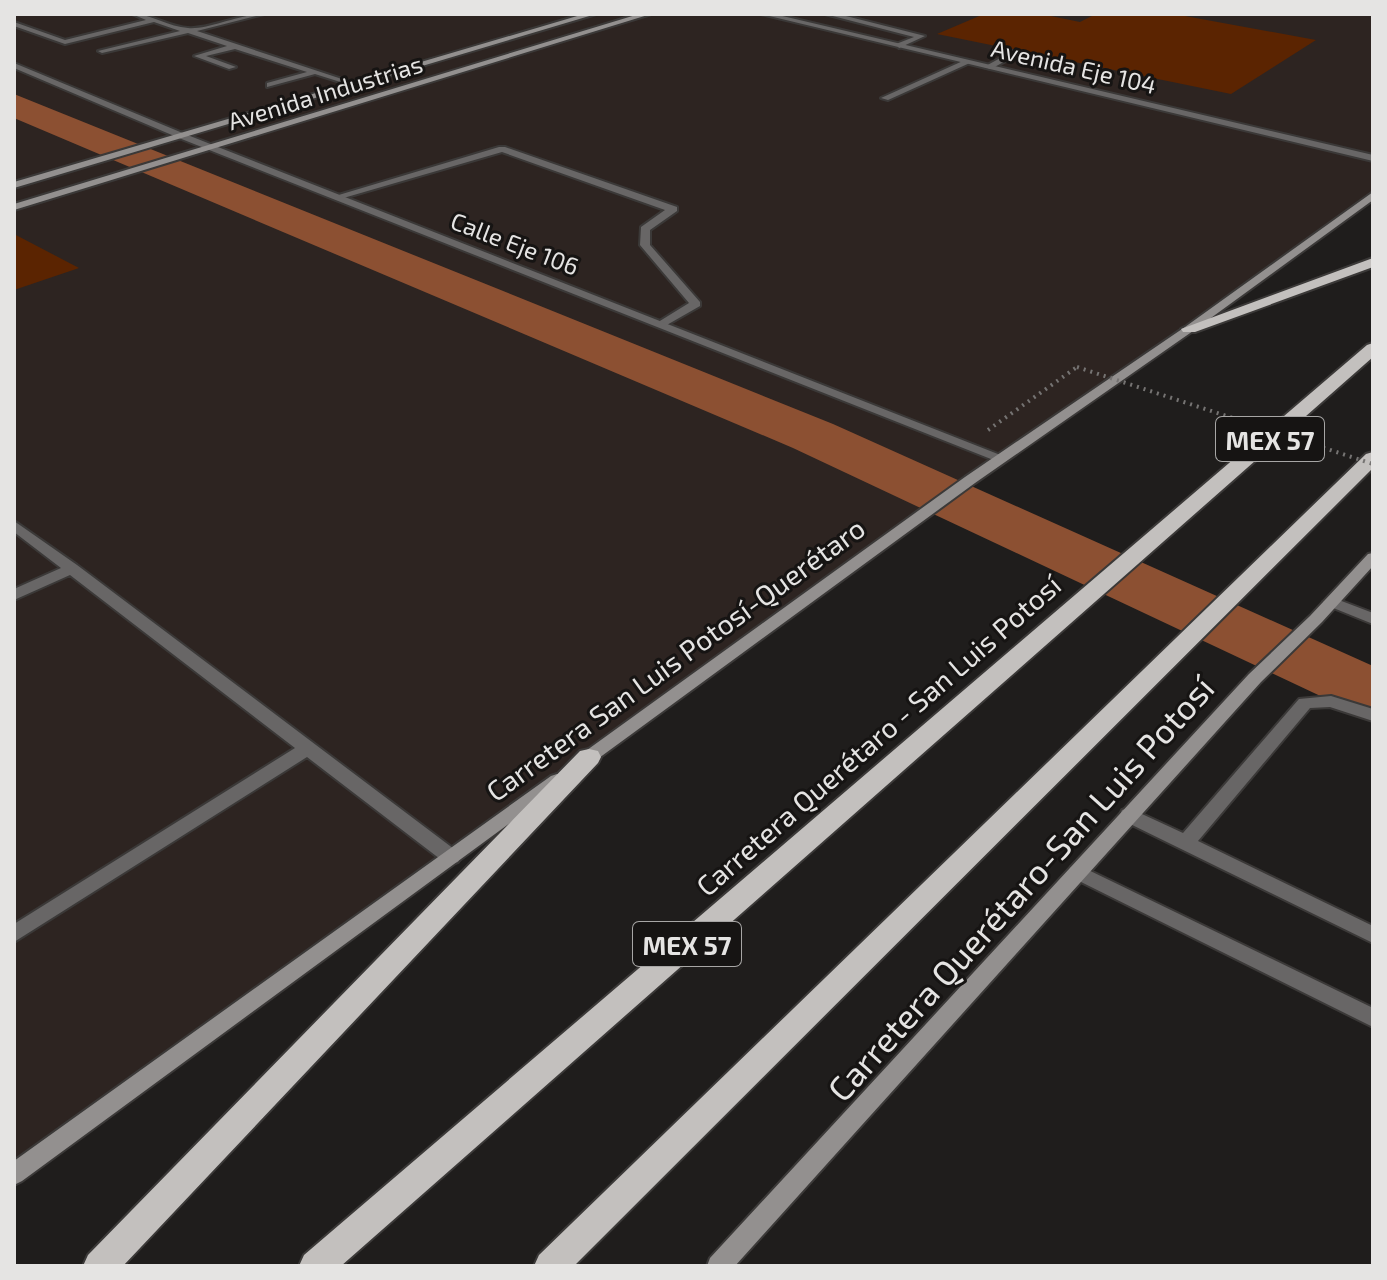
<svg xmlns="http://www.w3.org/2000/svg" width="1387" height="1280" viewBox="0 0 1387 1280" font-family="'Exo 2',sans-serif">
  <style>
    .built { fill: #2d2421 }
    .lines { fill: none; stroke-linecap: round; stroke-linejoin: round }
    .river { fill: #8c5032; fill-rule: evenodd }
    .building { fill: #5b2401 }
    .service-casing { stroke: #3b3938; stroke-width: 4 }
    .minor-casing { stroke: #3b3938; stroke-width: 4 }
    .secondary-casing { stroke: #3b3938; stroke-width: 4 }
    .trunk-casing { stroke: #3b3938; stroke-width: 4 }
    .path { stroke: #757372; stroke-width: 4; stroke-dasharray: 2 5; stroke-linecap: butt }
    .service { fill: #686666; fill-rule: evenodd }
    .minor { fill: #686666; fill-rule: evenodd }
    .secondary { fill: #93908f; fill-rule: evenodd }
    .trunk { fill: #c3c0be; fill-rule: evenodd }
    .path-bridge { stroke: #757372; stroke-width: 4; stroke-dasharray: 2 5; stroke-linecap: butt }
    .labels { text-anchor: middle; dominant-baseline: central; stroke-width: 6; stroke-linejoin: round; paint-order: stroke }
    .far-street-label { font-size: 24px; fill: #e5e4e3; stroke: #161413 }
    .shield { fill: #161413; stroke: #a7a6a5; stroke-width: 2 }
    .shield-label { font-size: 26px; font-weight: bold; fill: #e5e4e3 }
    .street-label { font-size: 28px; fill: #e5e4e3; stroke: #161413 }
    .near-street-label { font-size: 34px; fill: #e5e4e3; stroke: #161413 }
  </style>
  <rect width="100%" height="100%" fill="#1f1d1c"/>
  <path class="built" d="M14 14H1373V196L14 1159Z"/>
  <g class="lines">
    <path class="river" d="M14 94 833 424 1373 666V716L1348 709 793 448 14 118Z"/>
  </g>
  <path class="building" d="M984 14H1041L1080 22 1096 14H1174L1316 40 1231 94 937 34Z
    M14 234 79 268 14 290Z"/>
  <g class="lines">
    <defs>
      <path id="service" d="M132 14C152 14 169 27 188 28 208 30 239 14 264 14L197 31 357 84 353 86 315 74 267 87V83L307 72 235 49 206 56 236 67 229 69 194 56 227 46 188 33 102 53 98 51 180 31 154 22 65 44 14 26V22L65 40 146 20Z
        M825 14H838L925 36 899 48 896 44 914 37Z
        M1013 51 1020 53 991 69 984 67Z
        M965 60 972 62 888 100 881 98Z
        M499 147H505L677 207V211L650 230V245L700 302V306L665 326 655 324 689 303 640 245 641 227 665 210 502 152 340 199 332 197Z
        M14 521 77 565 458 852 461 857 458 862 451 864 444 862 307 757 14 942V924L295 748 70 575 14 600V589L61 568 14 532Z
        M1331 696 1373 709V721L1330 707 1310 708 1198 841 1373 926V943L1122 820 1120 815 1122 810 1129 808 1183 833 1299 699Z
        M1078 865 1373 1008V1027L1071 877 1068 872 1071 867Z"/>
      <path id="minor" d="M761 14H774L1373 155V161Z
        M14 63 185 134 1008 458 1006 461H996L179 138 14 68Z
        M1331 597 1373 613V624L1326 605 1323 602Z"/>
      <path id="secondary" d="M584 14H596L14 188V182Z
        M639 14H651L14 210V204Z
        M1373 192V200L1193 331 975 483 588 766H576L573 762 576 758 965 477 1185 327Z
        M1373 553V566L1322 622 1261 682 735 1266H707L710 1258 1249 674 1310 616 1368 554Z
        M557 774 563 776 566 780 563 784 22 1181 14 1185V1161L551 776Z"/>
      <path id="trunk" d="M1373 258V267L1195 332H1183L1181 329Z
        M1373 343V357L341 1266H299L304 1255 1367 345Z
        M1373 452V468L574 1266H534L539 1255 1366 454Z
        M589 749 598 751 601 757 598 763 123 1266H83L88 1255 580 751Z"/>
    </defs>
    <use href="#service" class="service-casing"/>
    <use href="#minor" class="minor-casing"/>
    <use href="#secondary" class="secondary-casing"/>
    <use href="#trunk" class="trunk-casing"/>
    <path class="path" d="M988 430 1077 367"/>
    <use href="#service" class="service"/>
    <use href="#minor" class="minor"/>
    <use href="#secondary" class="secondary"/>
    <use href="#trunk" class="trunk"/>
    <path class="path-bridge" d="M1077 367 1373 464"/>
  </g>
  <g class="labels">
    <g class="far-street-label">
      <text transform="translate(1074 66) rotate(13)">Avenida Eje 104</text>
      <text transform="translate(325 92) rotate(-17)">Avenida Industrias</text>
      <text transform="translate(515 243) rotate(21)">Calle Eje 106</text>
    </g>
    <g class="shield">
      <rect x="1216" y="417" width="108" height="44" rx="6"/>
      <rect x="633" y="922" width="108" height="44" rx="6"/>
    </g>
    <g class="shield-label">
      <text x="1270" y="439">MEX 57</text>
      <text x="687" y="944">MEX 57</text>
    </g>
    <g class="street-label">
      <text transform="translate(675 659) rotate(-36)">Carretera San Luis Potosí-Querétaro</text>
      <text transform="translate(878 735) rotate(-41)">Carretera Querétaro - San Luis Potosí</text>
    </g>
    <g class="near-street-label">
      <text transform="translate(1020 888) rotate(-48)">Carretera Querétaro-San Luis Potosí</text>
    </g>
  </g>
  <rect width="1387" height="1280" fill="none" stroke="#e5e4e3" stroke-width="32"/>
</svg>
